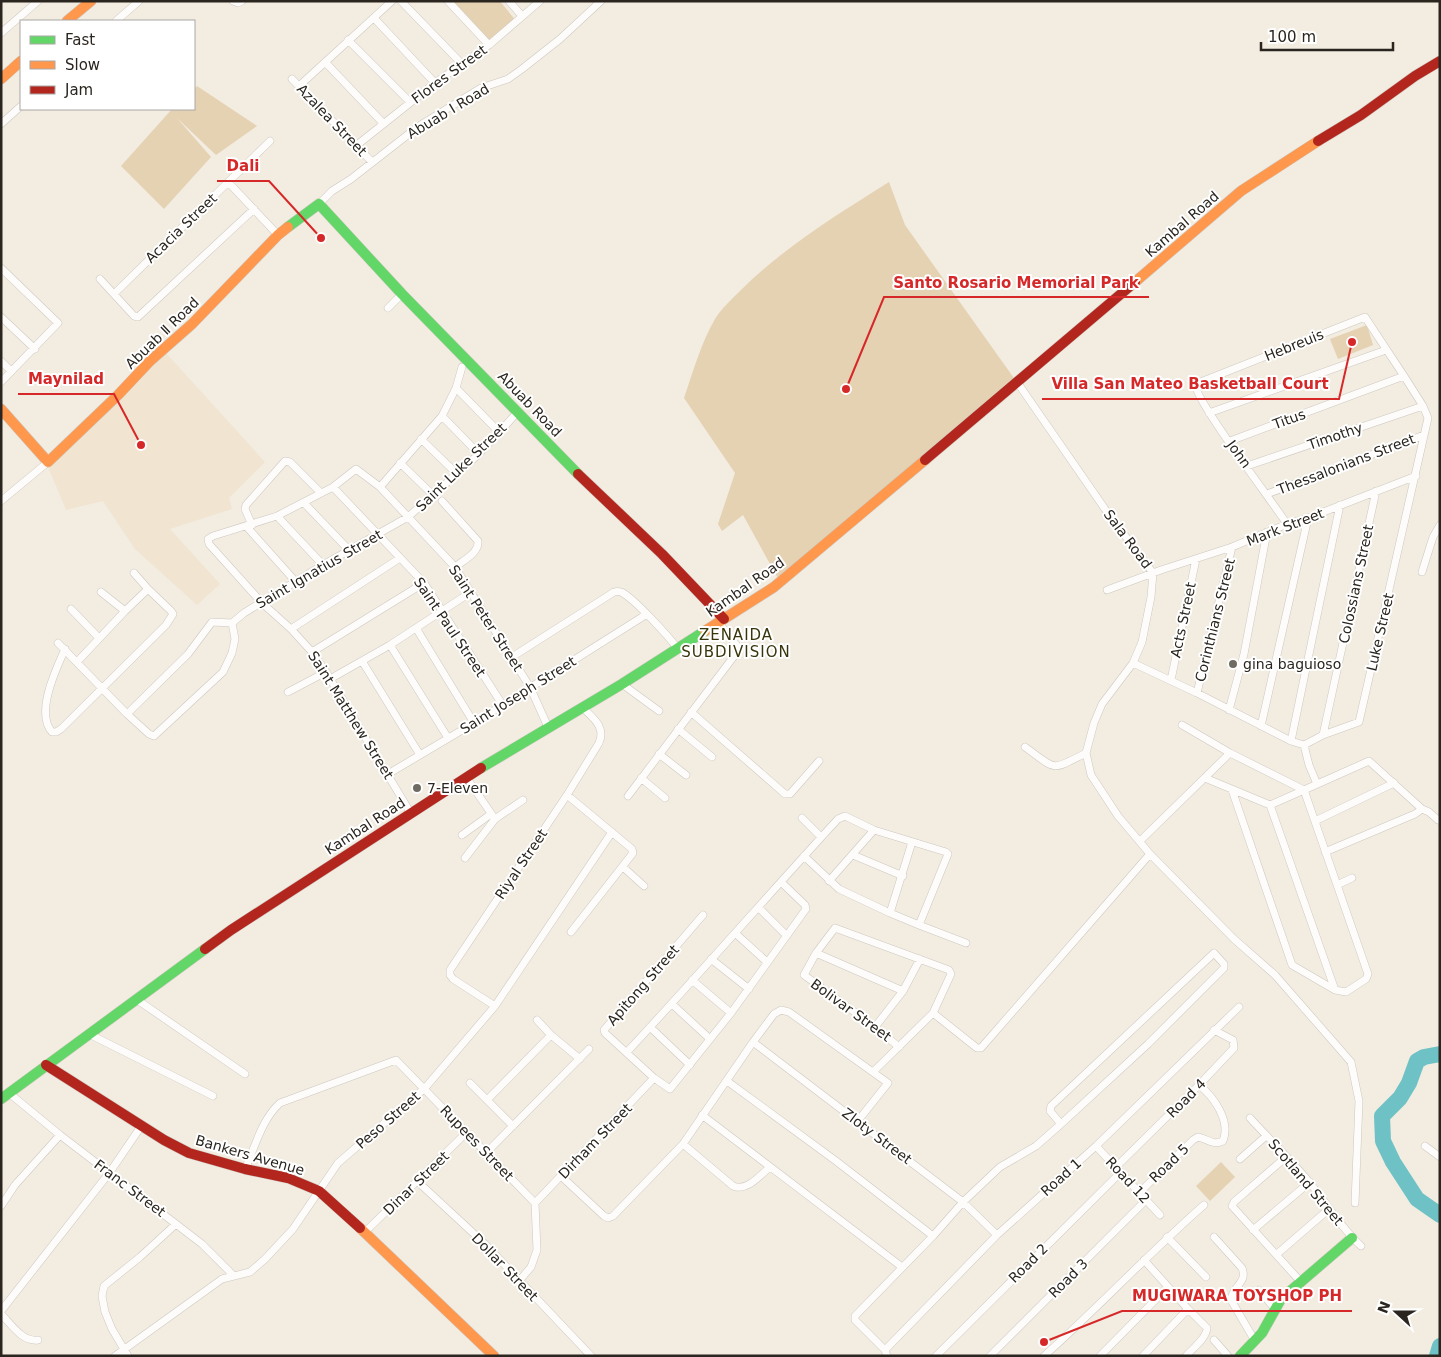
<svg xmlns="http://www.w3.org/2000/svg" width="1441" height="1357" viewBox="0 0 1441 1357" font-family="'DejaVu Sans',sans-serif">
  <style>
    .built { fill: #f1e5d2 }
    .green { fill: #e5d2b3 }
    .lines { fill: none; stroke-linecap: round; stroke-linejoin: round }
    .river { stroke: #6ec2c5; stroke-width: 16 }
    .street-casing { stroke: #cdc8c0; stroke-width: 8 }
    .fast-casing { stroke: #cdc8c0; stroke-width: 11 }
    .slow-casing { stroke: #cdc8c0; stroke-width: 11 }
    .jam-casing { stroke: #cdc8c0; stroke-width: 11 }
    .street { stroke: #fdfcfa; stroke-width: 7 }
    .fast { stroke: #63d668; stroke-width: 10 }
    .slow { stroke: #ff974d; stroke-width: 10 }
    .jam { stroke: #b3261e; stroke-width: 10 }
    .poi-dot { fill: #706b62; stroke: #fff; stroke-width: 2 }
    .labels { text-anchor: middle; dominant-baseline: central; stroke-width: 4; stroke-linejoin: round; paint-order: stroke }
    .street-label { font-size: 14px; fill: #2a251e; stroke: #fff }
    .poi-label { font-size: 14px; fill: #2a251e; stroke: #fff; text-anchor: start }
    .neighbourhood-label { font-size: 15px; letter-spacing: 1px; fill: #3a360c; stroke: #fff }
    .leader { fill: none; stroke: #d62828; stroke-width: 2 }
    .callout-dot { fill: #d62828; stroke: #fff; stroke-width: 2 }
    .callout-label { font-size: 15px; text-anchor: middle; font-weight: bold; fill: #d62828; stroke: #fff; stroke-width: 4; stroke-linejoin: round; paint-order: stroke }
  </style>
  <rect width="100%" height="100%" fill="#f2ece1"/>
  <path class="built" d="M166 353 265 462 229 498 232 509 170 529 220 584 197 605 135 549 103 501 66 510 48 467Z"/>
  <path class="green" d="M453 1H500L516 21 489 41Z
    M197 86 257 126 216 155 177 118 211 157 164 209 121 166 172 109H194V89Z
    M889 182 905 225 1016 381 780 582 743 515 722 531 718 524 735 473 684 398C693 372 701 343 715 319 721 309 732 299 740 291 784 247 837 215 889 182Z
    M1367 325 1373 345 1338 359 1330 339Z
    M1221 1162 1235 1177 1210 1201 1196 1186Z"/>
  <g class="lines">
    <path class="river" d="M1440 1054 1424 1057 1417 1061 1409 1083 1400 1098 1382 1116 1383 1141 1393 1162 1417 1199 1440 1215
      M1437 1356 1440 1346"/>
    <defs>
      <path id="street" d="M233 1 238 3 242 1
        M401 1 462 64
        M448 1 489 45
        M509 1 522 16
        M374 18 435 83
        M116 21 139 1
        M1 33 38 1
        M348 40 410 102
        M325 62 383 123
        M292 79 372 162
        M299 86 392 1
        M1 124 21 106
        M357 145 435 83 489 45 540 1
        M228 182 278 235
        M319 204 332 191 351 179 419 126 481 88 508 79 522 69 560 39 601 1
        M1 268 58 323 1 382
        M100 279 134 316 138 317 254 209
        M114 294 270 141
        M388 308 402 294
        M1 317 35 349
        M1 361 11 371
        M456 388 499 432
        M1209 413 1386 350
        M442 416 479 454
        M421 439 456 473
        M1230 441 1404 376
        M400 463 433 495
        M1247 466 1423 406
        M333 487 424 583 502 704
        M380 487 442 416 456 388 462 367
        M1267 494 1424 435
        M1 501 48 462
        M442 501 478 541C479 553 464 560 455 567
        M304 503 349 550
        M277 516 323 565
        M252 525 245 509 246 505 285 461 290 462 321 493
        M246 526 296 582
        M1422 572 1433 537 1440 525
        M1107 590 1161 570 1232 547 1287 524 1308 518 1416 476
        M101 592 125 611
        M71 609 99 638
        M232 623 244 613 323 565 408 517 479 454 514 416
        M416 628 474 723
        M291 629 400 558
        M58 643 127 714 149 734 154 736 223 672 232 653 235 639 232 623
        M390 645 448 738
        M65 649C56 669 35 713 52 732H56L61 729 166 625 173 614 171 611 148 589 134 573
        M312 652 424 583
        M512 657 614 592C617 591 618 591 621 592 634 598 669 637 678 649
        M362 661 420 755
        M77 662 125 611 148 589
        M1133 663 1197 693 1291 741 1304 745 1323 735 1359 722 1428 418 1423 406 1404 376 1365 317 1198 383 1196 386C1195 400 1274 504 1287 524
        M330 679 390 645 471 592
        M1171 680 1196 559
        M622 684 659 711
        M288 692 326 672
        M1197 693 1232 547
        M1229 710 1244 654 1267 532
        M691 712 785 794H790L819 761
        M127 714 188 654 212 622 232 623
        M1182 725 1230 753 1304 790 1369 761 1422 809 1415 814 1325 852
        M1261 726 1308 518
        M678 729 712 757
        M1323 735 1376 491
        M1291 741 1340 505
        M1304 745 1309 765 1317 784
        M1025 747C1058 771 1050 771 1086 753
        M659 754 686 775
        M388 774 474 723 647 614
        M466 777 495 819 523 800
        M641 778 665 798
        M1205 778 1270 805 1304 790 1368 974 1366 979 1346 992 1335 990 1292 965 1232 790
        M567 795 632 849 633 853 571 932
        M628 796 738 651V647L719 623
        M1270 805 1335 990
        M1422 809 1429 812 1438 820
        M410 812 326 672 312 652 291 629 262 603 209 544 208 539 213 536 277 516 333 487 356 469 380 487 455 567 530 687 548 727
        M802 818 821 837
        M1315 821 1394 783
        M462 835 491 814
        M1140 841 1230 753
        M1150 854 1234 939 1275 975 1351 1062 1359 1101 1355 1203
        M853 855 903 876
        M465 858 495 819
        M623 867 644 886
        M829 881 874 830
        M1337 885 1352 878
        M759 908 786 935
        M890 913 912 842
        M703 915 604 1030 605 1033 654 1078 670 1089 731 1013 806 909 805 905 781 882
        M919 925 966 943
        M735 933 767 962
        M816 953 903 991
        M711 959 749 989
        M692 980 731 1013
        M136 999 245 1074
        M672 1004 710 1039
        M495 1006 453 979 450 975V970L567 795 599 743C606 727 593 718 583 708
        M933 1013 977 1048H981L1150 854 1118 816 1091 775 1086 753 1094 723 1102 704 1133 663 1142 642 1151 597 1153 573 1105 509 1017 382
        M537 1020 551 1035 580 1059
        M650 1027 690 1065
        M875 1027 903 991 920 959
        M89 1034 213 1096
        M753 1042 963 1202 997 1235
        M627 1052C699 975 767 896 838 819L845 816 874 830 946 852 948 854 919 925 890 913 839 889 804 856
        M873 1072 933 1013 951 974 949 970 835 928 816 953 804 975 875 1027 899 1047
        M727 1081 836 1161 933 1236
        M470 1083 513 1126
        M9 1093 60 1135 202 1244 234 1276
        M487 1100 551 1035
        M702 1115 902 1267
        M1250 1118C1270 1140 1292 1161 1310 1183 1327 1204 1341 1228 1361 1246
        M683 1144 733 1186C747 1192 760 1175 770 1167
        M1096 1146 1160 1215
        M1425 1146 1440 1157
        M486 1153 589 1049
        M1286 1157 1234 1202 1232 1206 1300 1281
        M1240 1159 1266 1136
        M1116 1167 1199 1085 1234 1048 1233 1040 1214 1030
        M245 1169C255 1147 262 1119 280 1103L396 1060 535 1203 537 1250 531 1267 519 1281
        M561 1176 604 1216 608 1218 613 1216 683 1144 753 1042 774 1014 781 1010 789 1012 888 1083 857 1122
        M417 1181 485 1244 591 1356
        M1140 1192 1193 1140 1198 1137C1208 1139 1213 1146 1223 1141 1231 1121 1214 1097 1199 1085
        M535 1203 654 1078
        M1 1206 15 1185 60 1135
        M1253 1230 1310 1182
        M365 1232 466 1133
        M1167 1237 1206 1277
        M1214 1237 1242 1268C1248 1283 1232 1286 1231 1300L1255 1341
        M1277 1254 1329 1209
        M1144 1260 1188 1309 1207 1328C1206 1339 1193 1348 1186 1356
        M1259 1290 1275 1309
        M1 1311 110 1172 142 1125
        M1 1314C12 1325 22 1342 38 1340
        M1214 1340 1228 1356
        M885 1350 997 1235 1096 1146 1239 1007
        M115 1356 222 1279 250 1272 265 1259 293 1229 338 1163 425 1088 495 1006 612 832
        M128 1356 112 1329 105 1312 102 1296 104 1286 140 1257 176 1224
        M887 1356 885 1350 855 1320V1316L933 1236 963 1202 1000 1167 1036 1146 1061 1124 1148 1044 1224 968V964L1214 953 1051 1106 1050 1111 1061 1124
        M936 1356 1121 1172
        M990 1356 1146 1200
        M1044 1356C1099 1307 1149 1253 1204 1205
        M1100 1356 1168 1287
        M1143 1356 1188 1309"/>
      <path id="fast" d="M288 227 319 204 402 294 578 474
        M481 768 622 684 705 631
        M1 1099 205 949
        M1240 1356 1262 1333 1281 1299 1352 1238"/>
      <path id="slow" d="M67 21 91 1
        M1 79 21 61
        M1135 282 1241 191 1318 141
        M1 409 48 462 118 395 150 361 192 324 278 235 288 227
        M705 631 774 587 925 460
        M360 1228 494 1356"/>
      <path id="jam" d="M1318 141 1361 115 1415 76 1440 61
        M925 460 1135 282
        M578 474 662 554 724 619
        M205 949 231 930 481 768
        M46 1065 164 1140 189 1153 245 1169 288 1178 319 1191 360 1228"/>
    </defs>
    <use href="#street" class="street-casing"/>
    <use href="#fast" class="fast-casing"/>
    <use href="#slow" class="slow-casing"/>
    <use href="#jam" class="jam-casing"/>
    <use href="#street" class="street"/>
    <use href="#fast" class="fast"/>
    <use href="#slow" class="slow"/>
    <use href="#jam" class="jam"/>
  </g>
  <g class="poi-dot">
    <circle cx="1233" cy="664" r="5"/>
    <circle cx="417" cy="788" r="5"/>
  </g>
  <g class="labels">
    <g class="street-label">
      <text transform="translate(449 74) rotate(-36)">Flores Street</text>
      <text transform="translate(448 111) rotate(-31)">Abuab Ⅰ Road</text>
      <text transform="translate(332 120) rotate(46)">Azalea Street</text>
      <text transform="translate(1182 224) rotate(-41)">Kambal Road</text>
      <text transform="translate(181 228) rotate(-44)">Acacia Street</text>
      <text transform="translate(162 333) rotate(-44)">Abuab Ⅱ Road</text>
      <text transform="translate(1294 345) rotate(-22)">Hebreuis</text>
      <text transform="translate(530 404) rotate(46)">Abuab Road</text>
      <text transform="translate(1289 419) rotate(-20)">Titus</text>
      <text transform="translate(1335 436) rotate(-19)">Timothy</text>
      <text transform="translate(1239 454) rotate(54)">John</text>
      <text transform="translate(1346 464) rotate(-21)">Thessalonians Street</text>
      <text transform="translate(461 467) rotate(-44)">Saint Luke Street</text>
      <text transform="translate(1285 527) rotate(-21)">Mark Street</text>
      <text transform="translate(1128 539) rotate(53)">Sala Road</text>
      <text transform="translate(319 569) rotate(-30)">Saint Ignatius Street</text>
      <text transform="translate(1356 584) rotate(-78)">Colossians Street</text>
      <text transform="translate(745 587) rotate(-35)">Kambal Road</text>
      <text transform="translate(486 618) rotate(57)">Saint Peter Street</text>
      <text transform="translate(1183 620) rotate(-78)">Acts Street</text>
      <text transform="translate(1215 620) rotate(-76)">Corinthians Street</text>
      <text transform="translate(450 627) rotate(56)">Saint Paul Street</text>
      <text transform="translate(1380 632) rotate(-77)">Luke Street</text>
      <text transform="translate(518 695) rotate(-32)">Saint Joseph Street</text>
      <text transform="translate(351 715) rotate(58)">Saint Matthew Street</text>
      <text transform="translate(365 826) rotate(-33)">Kambal Road</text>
      <text transform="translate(521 864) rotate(-56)">Riyal Street</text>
      <text transform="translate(643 985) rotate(-49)">Apitong Street</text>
      <text transform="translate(851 1010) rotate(36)">Bolivar Street</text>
      <text transform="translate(1186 1098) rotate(-45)">Road 4</text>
      <text transform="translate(388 1120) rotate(-41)">Peso Street</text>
      <text transform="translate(877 1136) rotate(37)">Zloty Street</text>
      <text transform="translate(595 1141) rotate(-46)">Dirham Street</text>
      <text transform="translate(477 1143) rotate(46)">Rupees Street</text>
      <text transform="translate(250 1155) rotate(16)">Bankers Avenue</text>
      <text transform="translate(1169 1163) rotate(-44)">Road 5</text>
      <text transform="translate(1061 1177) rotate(-42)">Road 1</text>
      <text transform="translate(1128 1180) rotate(47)">Road 12</text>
      <text transform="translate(1306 1182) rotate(50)">Scotland Street</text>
      <text transform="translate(416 1183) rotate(-44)">Dinar Street</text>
      <text transform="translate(130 1188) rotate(37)">Franc Street</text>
      <text transform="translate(1028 1263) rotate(-45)">Road 2</text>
      <text transform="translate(505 1267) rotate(46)">Dollar Street</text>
      <text transform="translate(1068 1278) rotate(-45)">Road 3</text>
    </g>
    <g class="poi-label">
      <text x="1243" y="664">gina baguioso</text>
      <text x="427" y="788">7-Eleven</text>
    </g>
    <g class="neighbourhood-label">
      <text x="736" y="635">ZENAIDA<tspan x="736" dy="17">SUBDIVISION</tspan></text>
    </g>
  </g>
  <path class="leader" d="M321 238L269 181H217M846 389L884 297H1149M141 445L114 394H18M1352 342L1339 399H1042M1044 1342L1122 1311H1352"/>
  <g class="callout-dot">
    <circle cx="321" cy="238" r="5"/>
    <circle cx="846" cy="389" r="5"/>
    <circle cx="141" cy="445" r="5"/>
    <circle cx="1352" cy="342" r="5"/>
    <circle cx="1044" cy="1342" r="5"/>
  </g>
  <g class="callout-label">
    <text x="243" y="171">Dali</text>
    <text x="1016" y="288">Santo Rosario Memorial Park</text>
    <text x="66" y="384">Maynilad</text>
    <text x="1190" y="389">Villa San Mateo Basketball Court</text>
    <text x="1237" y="1301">MUGIWARA TOYSHOP PH</text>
  </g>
  <rect width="1441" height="1357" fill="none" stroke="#2a251e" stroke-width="5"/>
  <rect x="20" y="20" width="175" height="90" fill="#ffffff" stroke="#aaa8a5"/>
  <rect x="30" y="36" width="25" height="8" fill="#63d668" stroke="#aaa8a5"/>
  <text x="65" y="45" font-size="15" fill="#2a251e">Fast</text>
  <rect x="30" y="61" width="25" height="8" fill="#ff974d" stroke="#aaa8a5"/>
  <text x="65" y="70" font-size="15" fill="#2a251e">Slow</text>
  <rect x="30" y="86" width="25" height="8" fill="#b3261e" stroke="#aaa8a5"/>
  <text x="65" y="95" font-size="15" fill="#2a251e">Jam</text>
  <g transform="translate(1396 1312) rotate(291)" stroke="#ffffff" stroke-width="4" paint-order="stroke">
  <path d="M0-4L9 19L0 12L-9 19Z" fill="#2a251e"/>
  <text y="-8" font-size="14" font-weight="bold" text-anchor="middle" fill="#2a251e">N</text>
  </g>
  <path d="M1261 42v8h132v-8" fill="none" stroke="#2a251e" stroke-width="2.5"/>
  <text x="1268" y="42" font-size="15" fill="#2a251e" stroke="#ffffff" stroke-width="4" paint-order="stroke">100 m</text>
</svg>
